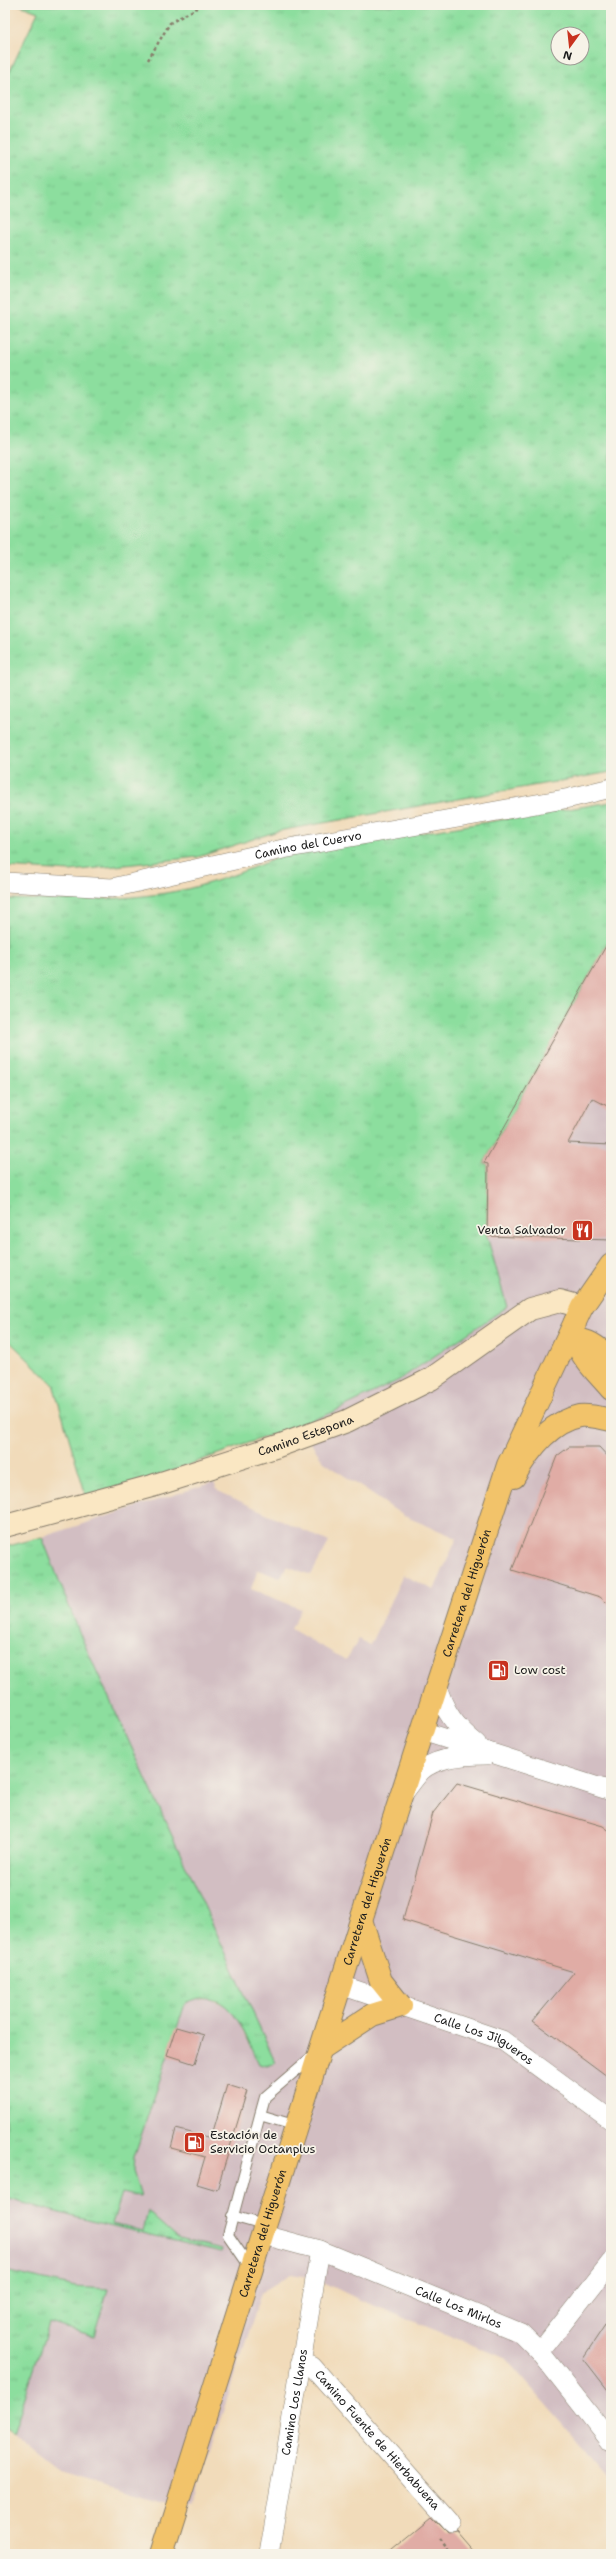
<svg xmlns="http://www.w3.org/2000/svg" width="616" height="2559" viewBox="0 0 616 2559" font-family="'Shantell Sans',sans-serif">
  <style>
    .industrial { fill: #d2bec2 }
    .grass { fill: url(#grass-tufts); stroke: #547d5d; fill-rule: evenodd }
    .building { fill: #e0aca5 }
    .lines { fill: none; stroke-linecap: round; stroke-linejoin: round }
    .service-casing { stroke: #867c6b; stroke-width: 12 }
    .minor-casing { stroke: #867c6b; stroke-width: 20 }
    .secondary-casing { stroke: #867c6b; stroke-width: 24 }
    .primary-casing { stroke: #867c6b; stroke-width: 24 }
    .path { stroke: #867c6b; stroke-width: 2.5; stroke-dasharray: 3 3; stroke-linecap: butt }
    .service { stroke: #fff; stroke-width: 10 }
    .minor { stroke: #fff; stroke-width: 19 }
    .secondary { stroke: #fae7c3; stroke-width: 22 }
    .primary { stroke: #f2c36a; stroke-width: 22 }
    .labels { text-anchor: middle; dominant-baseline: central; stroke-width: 3.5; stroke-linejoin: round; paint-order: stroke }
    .street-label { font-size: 12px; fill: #1c1c1c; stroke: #f7f3e8 }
    .poi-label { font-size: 12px; fill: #1c1c1c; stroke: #f7f3e8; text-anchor: start }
  </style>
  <defs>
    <pattern id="grass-tufts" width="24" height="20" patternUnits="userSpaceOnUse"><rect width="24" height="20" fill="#8cde9e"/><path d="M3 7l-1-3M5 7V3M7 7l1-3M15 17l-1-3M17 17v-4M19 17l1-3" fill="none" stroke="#78be88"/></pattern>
  </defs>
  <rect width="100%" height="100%" fill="#f7f3e8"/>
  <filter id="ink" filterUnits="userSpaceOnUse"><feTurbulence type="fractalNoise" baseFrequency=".025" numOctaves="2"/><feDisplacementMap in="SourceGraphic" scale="8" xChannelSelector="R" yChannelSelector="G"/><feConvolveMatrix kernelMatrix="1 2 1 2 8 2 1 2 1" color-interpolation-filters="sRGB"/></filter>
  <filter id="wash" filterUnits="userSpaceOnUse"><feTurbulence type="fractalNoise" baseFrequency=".012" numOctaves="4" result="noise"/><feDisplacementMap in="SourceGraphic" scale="16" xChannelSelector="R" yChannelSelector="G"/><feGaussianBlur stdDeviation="0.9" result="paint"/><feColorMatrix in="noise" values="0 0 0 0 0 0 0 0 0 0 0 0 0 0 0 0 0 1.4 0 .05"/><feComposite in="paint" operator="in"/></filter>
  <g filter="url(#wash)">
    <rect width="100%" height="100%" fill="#f1dbba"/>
    <path class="industrial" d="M611 937V2479L505 2358 360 2300 315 2278 291 2274 262 2292 191 2509 60 2471 13 2434 49 2323 107 2290 75 2287 5 2271V2198L71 2216 221 2252 222 2249 179 2239 148 2211 143 2231 112 2224 122 2193 141 2196 133 2171 134 2157 185 2004 193 2000 210 1999 226 2006 234 2012 259 2064 267 2066 276 2063 82 1639 42 1537 214 1482 218 1491 329 1542 311 1575 287 1566 280 1578 258 1570 251 1589 301 1609 291 1629 346 1660 359 1639 370 1645 403 1575 434 1590 457 1538 404 1516 324 1462 306 1436 301 1424 329 1414 399 1380 507 1307 487 1236 488 1164 484 1163Z"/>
    <path class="grass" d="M19 5H611V772L278 831 198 857 70 871 5 867V81L38 12ZM558 34H582V58H558Z
      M611 802V937L484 1163 488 1164 487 1236 507 1307 399 1380 329 1414 163 1474 86 1496 53 1384 5 1337V899C65 900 127 902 187 889 220 881 253 868 284 855Z
      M42 1537 82 1639 276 2063 267 2066 259 2064C244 2033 230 1982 185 2004L134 2157 133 2171 141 2197 122 2193 112 2224 143 2231 148 2211 179 2239 222 2249 221 2252 71 2216 5 2198V1547Z
      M5 2271 75 2287 108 2289 94 2336 49 2323 13 2434 5 2427Z"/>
    <g id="blocks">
      <path class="building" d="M611 937V1108L592 1098 568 1143 611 1145V1240L487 1236 488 1164 484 1163Z
        M569 1447H599L611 1460V1606L600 1597 512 1570 557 1456Z
        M457 1783 603 1826 611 1832V2079L533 2021 574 1972 403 1920 433 1813Z
        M176 2027 204 2035 195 2064 167 2055Z
        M227 2085 247 2091 217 2190 197 2184 205 2157 171 2148 176 2129 211 2138Z
        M611 2316V2394L583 2358Z
        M431 2517 447 2533 456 2532 475 2554H386Z"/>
    </g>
  </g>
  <g filter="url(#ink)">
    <use href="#blocks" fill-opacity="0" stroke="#867c6b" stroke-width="1"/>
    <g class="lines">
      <defs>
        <path id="service" d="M260 2115 297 2126
          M232 2216 267 2226
          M250 2267 228 2235 260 2115 265 2097 314 2055"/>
        <g id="minor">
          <path id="s1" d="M5 882 112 888 283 849 570 798 611 788"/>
          <path d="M437 1685C444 1712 456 1727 477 1744"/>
          <path d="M422 1731 611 1791"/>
          <path d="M404 1793C409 1786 415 1778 421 1771 436 1757 468 1755 487 1755"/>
          <path id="s2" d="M341 1985 502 2040 611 2120"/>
          <path id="s3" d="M264 2235 320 2250 521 2333 540 2352 611 2442"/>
          <path d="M540 2352 611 2262"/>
          <path id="s4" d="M300 2364 312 2366 451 2523"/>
          <path id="s5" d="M269 2554 320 2250"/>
        </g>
        <g id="secondary">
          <path id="s6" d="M5 1526 152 1486 278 1446 347 1421 431 1379 530 1309 560 1301 582 1307"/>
        </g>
        <g id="primary">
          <path d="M575 1322C570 1349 595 1370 611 1389"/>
          <path d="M568 1343C585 1334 598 1348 611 1358"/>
          <path d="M514 1477C528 1451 550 1422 580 1416 591 1415 601 1418 611 1420"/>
          <path d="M322 2048 372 2015 401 2006 381 1981 361 1920"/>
          <path id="s7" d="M162 2554 361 1920 508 1465 582 1307 611 1265"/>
        </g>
      </defs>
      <use href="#service" class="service-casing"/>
      <use href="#minor" class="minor-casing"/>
      <use href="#secondary" class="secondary-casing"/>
      <use href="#primary" class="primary-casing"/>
      <path class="path" d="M148 60 170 23 202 5
        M438 2538 450 2554"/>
      <use href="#service" class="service"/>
      <use href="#minor" class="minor"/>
      <use href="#secondary" class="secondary"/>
      <use href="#primary" class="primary"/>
    </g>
  </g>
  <defs>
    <symbol id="restaurant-square" viewBox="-11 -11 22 22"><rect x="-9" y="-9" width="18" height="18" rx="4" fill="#c8321e" stroke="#f7f3e8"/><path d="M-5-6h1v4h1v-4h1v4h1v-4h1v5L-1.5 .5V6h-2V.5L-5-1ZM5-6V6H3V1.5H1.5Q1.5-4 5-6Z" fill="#fff"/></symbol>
    <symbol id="fuel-square" viewBox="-11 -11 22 22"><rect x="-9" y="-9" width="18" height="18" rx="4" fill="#c8321e" stroke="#f7f3e8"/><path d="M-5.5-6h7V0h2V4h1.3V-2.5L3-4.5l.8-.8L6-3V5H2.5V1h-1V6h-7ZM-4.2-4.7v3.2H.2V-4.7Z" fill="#fff"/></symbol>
  </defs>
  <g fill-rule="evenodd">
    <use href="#restaurant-square" x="570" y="1218" width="25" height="25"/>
    <use href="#fuel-square" x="486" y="1658" width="25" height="25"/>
    <use href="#fuel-square" x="182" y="2130" width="25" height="25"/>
  </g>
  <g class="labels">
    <g class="street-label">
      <text stroke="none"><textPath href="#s1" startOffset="308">Camino del Cuervo</textPath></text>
      <text stroke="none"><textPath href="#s6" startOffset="314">Camino Estepona</textPath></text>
      <text stroke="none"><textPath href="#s7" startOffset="1008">Carretera del Higuerón</textPath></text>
      <text stroke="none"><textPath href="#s7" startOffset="684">Carretera del Higuerón</textPath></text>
      <text stroke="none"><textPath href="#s2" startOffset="153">Calle Los Jilgueros</textPath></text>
      <text stroke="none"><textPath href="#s7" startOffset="336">Carretera del Higuerón</textPath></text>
      <text stroke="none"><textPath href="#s3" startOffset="208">Calle Los Mirlos</textPath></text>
      <text stroke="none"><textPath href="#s5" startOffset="154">Camino Los Llanos</textPath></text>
      <text stroke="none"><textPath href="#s4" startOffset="111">Camino Fuente de Hierbabuena</textPath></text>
    </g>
    <g class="poi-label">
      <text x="566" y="1230" text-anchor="end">Venta Salvador</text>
      <text x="514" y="1670">Low cost</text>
      <text x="210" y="2135">Estación de<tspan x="210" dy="14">Servicio Octanplus</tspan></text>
    </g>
  </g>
  <rect width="616" height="2559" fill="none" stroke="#f7f3e8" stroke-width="20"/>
  <g transform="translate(570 46) rotate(195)"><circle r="19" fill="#f7f3e8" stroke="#9f9d96"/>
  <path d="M0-3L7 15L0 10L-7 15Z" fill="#c8321e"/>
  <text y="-6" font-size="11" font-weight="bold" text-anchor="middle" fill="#1c1c1c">N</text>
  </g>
</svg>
